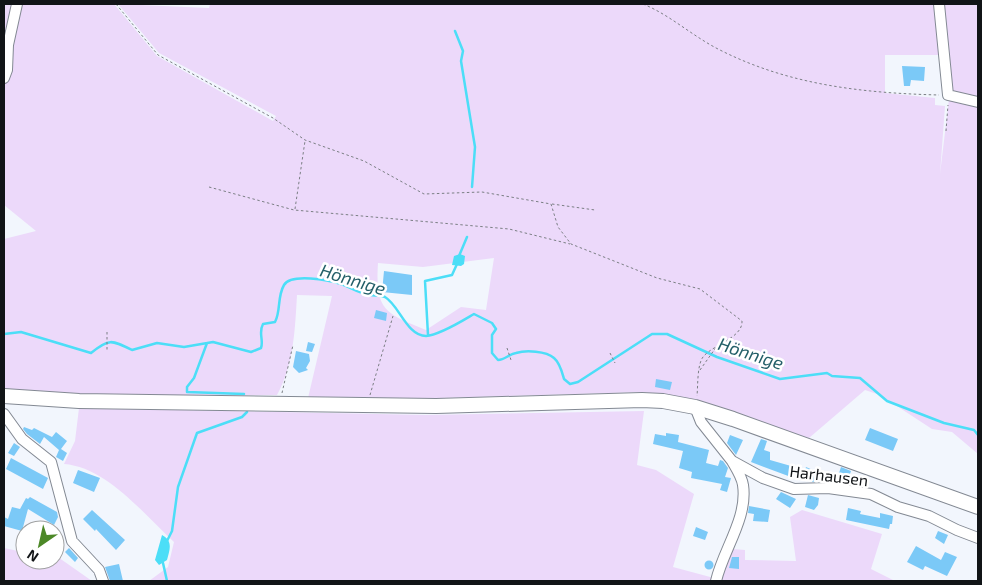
<svg xmlns="http://www.w3.org/2000/svg" width="982" height="585" viewBox="0 0 982 585" font-family="'Exo 2',sans-serif">
  <style>
    .green { fill: #ecd9fa; fill-rule: evenodd }
    .water { fill: #4cdef7 }
    .lines { fill: none; stroke-linecap: round; stroke-linejoin: round }
    .stream { stroke: #4cdef7; stroke-width: 2.5 }
    .building { fill: #7bc9f7 }
    .minor-casing { stroke: #838993; stroke-width: 12 }
    .secondary-casing { stroke: #838993; stroke-width: 16 }
    .path { stroke: #7b7f84; stroke-width: 1; stroke-dasharray: 2.5 2.5; stroke-linecap: butt }
    .minor { stroke: #fff; stroke-width: 10 }
    .secondary { stroke: #fff; stroke-width: 14 }
    .labels { text-anchor: middle; dominant-baseline: central; stroke-width: 5; stroke-linejoin: round; paint-order: stroke }
    .street-label { font-size: 16px; fill: #111417; stroke: #fff }
    .water-label { font-size: 18px; font-style: italic; fill: #245f69; stroke: #fff }
  </style>
  <rect width="100%" height="100%" fill="#f2f6fd"/>
  <path class="green" d="M4 4H114L157 56 273 121 276 116 159 53 118 4 209 8 210 4H939L943 55H885V93L935 98V105L945 106 940 174 949 99 978 103V454L952 432 932 429 880 395 865 390 809 438 691 400 643 392 406 399 308 398 332 296 297 295C295 329 294 364 277 395 187 395 93 402 4 389V239L36 231 4 205ZM494 258 486 310 461 307 426 330C385 313 375 311 378 263L423 267Z
    M942 4H978V101L953 92 949 81Z
    M79 408 426 415 644 411 637 465 656 470 694 494 673 567 714 578 723 575 733 549 745 550V560L796 561 790 517 802 510 882 534 871 569 895 581H149L168 567 174 542C144 514 106 467 64 464L75 441Z
    M25 536V560H55V555L92 581H4V548L18 551Z"/>
  <path class="water" d="M460 254 465 256 464 264 461 266 452 265 454 256Z
    M162 535C173 541 170 549 167 560L159 565 155 560Z"/>
  <g class="lines">
    <path class="stream" d="M455 31 463 51 461 61 475 147 472 187
      M459 256 467 237
      M4 334 21 332 91 353C109 338 112 340 132 350L157 343 184 347 213 342 251 352 261 348C264 340 258 333 263 324L275 322C281 311 277 297 284 285 291 273 329 280 341 284 350 287 357 292 366 294 372 296 380 295 385 297 399 305 407 336 426 336 440 335 462 321 474 314L492 323 496 329 492 335V353L498 360C505 360 509 354 516 353 526 350 546 351 554 358 560 363 562 372 564 379L570 384 578 382 652 334H667L717 357 780 379 827 373 832 376 860 378 887 401 944 423 974 430 978 435
      M428 335 425 281 452 275 457 264
      M207 343 194 378 187 387V392L244 394
      M167 541 172 531 178 487 197 433 242 417 247 412
      M163 563 167 581"/>
  </g>
  <path class="building" d="M902 66 925 67 924 81 911 80 910 86H904Z
    M384 271 412 275V295L382 292Z
    M376 310 387 313 386 321 374 318Z
    M308 342 315 344 312 352 306 351Z
    M296 351 309 354 310 361 306 368 308 370 299 373 293 367Z
    M656 379 672 382 670 390 655 387Z
    M24 427 32 430 34 428 52 437 56 432 67 441 61 449 67 453 63 461 56 457 59 450 44 437 40 444 27 434 23 429Z
    M870 428 898 439 893 451 865 440Z
    M666 433 679 435 678 442 709 450 706 463 718 466 720 460 723 461 728 468 725 477 731 478 727 492 720 490 722 484 691 478 692 472 679 468 683 451 653 444 655 434 666 436Z
    M730 435 743 440 736 455 727 443Z
    M761 439 767 441 764 450 770 452V460L805 470 806 467 815 471 809 479 792 474 791 477 751 462Z
    M14 443 20 447 14 456 8 453Z
    M11 458 48 478 43 489 6 469Z
    M841 467 851 471 848 480 844 479 843 483 836 482Z
    M78 470 100 478 94 492 73 483Z
    M815 471 821 473 818 481 812 482Z
    M822 471 835 475 825 480 819 479Z
    M781 492 796 499 790 508 776 499Z
    M808 495 819 498 818 505 814 510 805 507Z
    M30 497 57 512 58 517 54 525 28 509 22 531 4 526V517L8 519 12 507 20 509 26 498 28 499Z
    M749 506 770 510 768 522 753 521 754 514 748 513Z
    M848 508 861 511 860 514 880 518V513L893 516 892 524H890L889 529 846 520Z
    M92 510 125 540 116 550 96 529 95 531 83 519Z
    M696 527 708 532 705 540 693 536Z
    M938 531 948 535 944 544 935 538Z
    M916 546 941 560 945 552 957 557 947 576 925 566 923 570 907 562Z
    M69 548 78 558 75 562 65 552Z
    M732 557H739V569L729 568Z
    M704.5 565a4.5 4.5 0 1 1 9 0a4.5 4.5 0 1 1-9 0Z
    M119 564 123 581H110L105 567Z"/>
  <g class="lines">
    <defs>
      <path id="minor" d="M939 4 948 95 978 102
        M4 78 7 70 8 45 17 4
        M695 407 701 422 732 461 763 478 794 489 828 488 871 494 898 507 929 516 957 530 978 538
        M4 414 22 439 51 462 72 541 99 570 103 581
        M716 581C723 550 748 518 743 485 742 477 736 468 732 461"/>
      <path id="secondary" d="M4 396 79 401 436 406 642 400 663 401 695 407 733 419 978 507"/>
    </defs>
    <use href="#minor" class="minor-casing"/>
    <use href="#secondary" class="secondary-casing"/>
    <path class="path" d="M116 4 158 55 273 118 305 140 364 161 424 194 482 192 551 204 558 227 571 244 657 278 700 289 742 321C743 338 712 345 703 357 697 365 698 386 697 396
      M186 4H212
      M643 4C670 15 691 35 718 49 788 85 862 93 939 95
      M946 131 948 105
      M209 187 294 210 509 229 570 244
      M552 204 595 210
      M295 209 305 141
      M107 332V351
      M507 348 511 360
      M610 353 615 363
      M700 370 717 346
      M282 393 293 345
      M370 395 393 316"/>
    <use href="#minor" class="minor"/>
    <use href="#secondary" class="secondary"/>
  </g>
  <g class="labels">
    <g class="street-label">
      <text transform="translate(829 475) rotate(7)">Harhausen</text>
    </g>
    <g class="water-label">
      <text transform="translate(353 279) rotate(17)">Hönnige</text>
      <text transform="translate(751 353) rotate(18)">Hönnige</text>
    </g>
  </g>
  <rect width="982" height="585" fill="none" stroke="#111417" stroke-width="10"/>
  <g transform="translate(40 545) rotate(214)"><circle r="24" fill="#ffffff" stroke="#a0a1a2"/>
  <path d="M0-4L9 19L0 12L-9 19Z" fill="#4c8827"/>
  <text y="-8" font-size="14" font-weight="bold" text-anchor="middle" fill="#111417">N</text>
  </g>
</svg>
